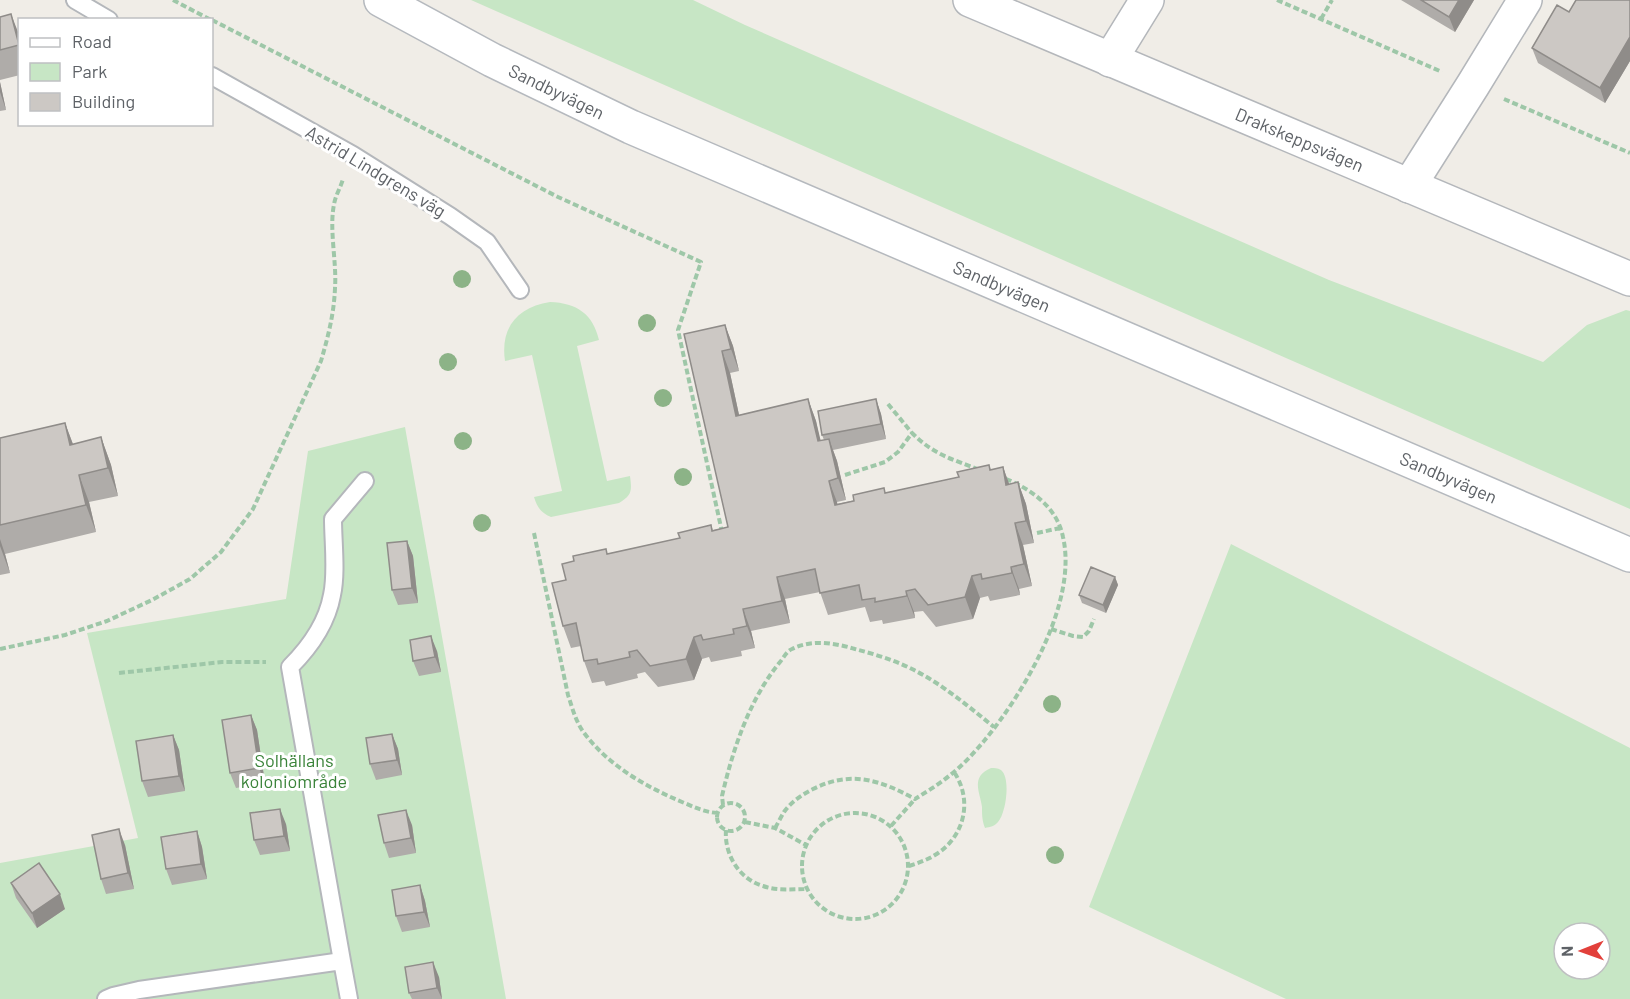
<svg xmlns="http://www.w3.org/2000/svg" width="1630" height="999" viewBox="0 0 1630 999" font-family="Barlow,sans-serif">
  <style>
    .green { fill: #c7e6c5; fill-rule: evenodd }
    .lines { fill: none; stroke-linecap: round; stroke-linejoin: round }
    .service-casing { stroke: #b4b7bb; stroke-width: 20 }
    .minor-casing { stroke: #b4b7bb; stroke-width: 36 }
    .secondary-casing { stroke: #b5b9be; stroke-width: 36 }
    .path { stroke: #9ec7a8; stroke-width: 4; stroke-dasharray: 6 3; stroke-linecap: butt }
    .service { stroke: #fff; stroke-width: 16 }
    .minor { stroke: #fff; stroke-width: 33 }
    .secondary { stroke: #fff; stroke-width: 33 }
    .tree { fill: #8cb387 }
    .wall { fill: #afaca9 }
    .shaded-wall { fill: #8f8c89 }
    .building { fill: #ccc8c4; stroke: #8f8c89; stroke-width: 1.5 }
    .labels { text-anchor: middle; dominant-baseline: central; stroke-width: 6; stroke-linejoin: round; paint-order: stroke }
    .street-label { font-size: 18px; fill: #5e6267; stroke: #fff }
    .park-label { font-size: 18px; fill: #3a8339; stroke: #fff }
  </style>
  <rect width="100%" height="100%" fill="#f0ede7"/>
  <path class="green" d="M471 0H693L745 25 1329 280 1543 362 1587 325 1626 310 1630 311V509Z
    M550 302C577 303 593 314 599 340L577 346 607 481 630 476C632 491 632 495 619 503L551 517C541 513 537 507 534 497L562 491 532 355 505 361C500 327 518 307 550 302Z
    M405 427 506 999H0V863L138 838 87 633 286 599 308 451Z
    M1231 544 1630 748V999H1286L1089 907ZM1564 933H1600V969H1564Z
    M991 768C995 768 997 768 1001 770 1011 778 1006 813 998 822 995 826 990 827 985 828 982 820 982 815 982 807 980 792 970 777 991 768Z"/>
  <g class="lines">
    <defs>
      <path id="service" d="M75 0 109 20
        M212 76 353 155 450 216 487 242 520 290
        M342 961 349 999
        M106 999 113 996 139 990 342 961 290 667C310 647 327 623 332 595 337 573 333 542 333 519L365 481"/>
      <g id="minor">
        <path id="s1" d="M970 0 1630 279"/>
        <path d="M1110 60 1147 0"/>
        <path d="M1409 186 1473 85 1525 0"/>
      </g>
      <g id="secondary">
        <path id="s2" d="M381 0 492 60 631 127 1630 555"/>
      </g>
    </defs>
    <use href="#service" class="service-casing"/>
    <use href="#minor" class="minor-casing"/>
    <use href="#secondary" class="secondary-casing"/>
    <path class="path" d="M173 0 211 20
      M1277 0 1442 72
      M1321 19 1332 0
      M212 20 558 197 701 262 678 330 722 532
      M1504 99 1630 153
      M888 404 912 433
      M845 475 885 462 898 452 912 433C934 455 952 459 980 470
      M534 533 568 695C572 707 575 719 582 730 606 764 644 786 682 802 694 807 704 812 717 813
      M1037 533 1060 528
      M1051 629 1073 636 1083 637 1089 631 1094 619
      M0 649 65 635 107 621 152 600 190 579 221 552 253 509 321 361C328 337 334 314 335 288 337 261 328 226 335 200 337 193 341 186 343 179
      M119 673 222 662H266
      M717 817a14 14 0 1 1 28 0a14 14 0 1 1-28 0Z
      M723 805 722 796C733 749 749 700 780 662 784 657 787 651 792 649 812 639 835 643 855 649 874 654 894 660 912 669 942 684 968 706 994 727
      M802 866a53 53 0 1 1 106 0a53 53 0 1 1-106 0Z
      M745 822 775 828 806 845
      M891 826 915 799
      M775 828C778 823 781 817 784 812 791 802 803 794 813 789 851 770 880 780 915 799 926 792 938 785 949 776 961 767 974 753 984 741 1024 693 1078 602 1063 537 1057 507 1031 489 1004 478
      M726 830C724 854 739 879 763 886 777 891 792 889 806 889
      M909 866C918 863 927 860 935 855 965 837 973 800 954 772"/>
    <use href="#service" class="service"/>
    <use href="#minor" class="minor"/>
    <use href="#secondary" class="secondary"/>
  </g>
  <g class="tree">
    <circle cx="462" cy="279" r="9"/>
    <circle cx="647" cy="323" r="9"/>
    <circle cx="448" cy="362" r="9"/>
    <circle cx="663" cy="398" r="9"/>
    <circle cx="463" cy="441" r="9"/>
    <circle cx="683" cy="477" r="9"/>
    <circle cx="482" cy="523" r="9"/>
    <circle cx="1052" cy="704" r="9"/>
    <circle cx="1055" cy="855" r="9"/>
  </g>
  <path class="wall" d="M1401 0H1474L1455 32Z
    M1630 0V61L1605 103 1538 63 1532 48 1569 12Z
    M0 17 20 37V75L0 80Z
    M0 82 6 110 0 111Z
    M725 325 733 346 739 371 730 373 739 415 808 399 816 421 820 441 824 440 822 435 876 399 881 414 886 439 833 450 837 461 846 500 837 502V504L959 477 989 465 991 470 1003 467 1009 484 1018 482 1026 504 1034 543 1023 545 1032 586 1019 589 1020 595 990 601 988 596 980 598 973 619 936 627 923 611 914 612 915 618 883 624 882 620 870 622 865 607 828 615 820 592 785 599 790 623 751 631 755 648 741 651 742 656 711 662 709 657 702 659 694 680 658 687 645 672 637 674 638 678 606 686 604 681 592 683 584 661 581 646 571 648 563 626 566 580 574 561 680 538 711 525 713 530 728 527 684 334Z
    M65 423 73 444 101 437 111 465 118 496 89 502 96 532 5 554 10 573 0 575V438Z
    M407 541 413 556 418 603 398 605 392 590Z
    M1115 577 1118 585 1106 613 1082 603 1079 595Z
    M437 651 441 672 419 676 413 661Z
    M251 715 257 730 265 783 236 788 230 773Z
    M392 734 398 749 402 775 376 780 370 764Z
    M173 735 179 750 185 791 148 797 142 781Z
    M286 824 290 851 260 855 254 840Z
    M412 825 416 853 389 858 384 843Z
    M197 831 202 847 207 879 172 885 166 869Z
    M125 845 134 889 106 894 101 879Z
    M11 883 65 909 37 928 16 898Z
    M420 885 425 901 430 927 402 932 396 916Z
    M439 977 442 999H412L409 993Z"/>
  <path class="shaded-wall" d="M1459 0H1474L1455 32 1449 17Z
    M11 14 20 37V47L19 45Z
    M1630 37V61L1605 103 1600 88Z
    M0 82 6 110 0 92Z
    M725 325 733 346 739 371 731 349Z
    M722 351 730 373 744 438 736 416Z
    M808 399 816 421 826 463 818 441Z
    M876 399 881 414 886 439 881 424Z
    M65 423 75 450 70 445Z
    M101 437 111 465 118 496 108 468Z
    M829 439 837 461 846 500 838 478Z
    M1003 467 1011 489 1006 485Z
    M79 475 89 502 96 532 86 505Z
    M829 481 837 502 843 527 835 505Z
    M1018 482 1026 504 1034 543 1026 521Z
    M1015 523 1023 545 1032 586 1024 564Z
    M0 539 5 554 10 573 0 546Z
    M407 541 413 556 418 603 412 588Z
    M1011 567 1019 589 1020 595 1012 573Z
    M972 576 980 598 973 619 965 597Z
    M777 577 785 599 790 623 782 601Z
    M1115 577 1118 585 1106 613 1103 605Z
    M906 591 914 612 915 618 907 596Z
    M743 609 751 631 755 648 747 626Z
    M431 636 437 651 441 672 435 657Z
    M694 637 702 659 694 680 686 659Z
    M251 715 257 730 265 783 259 768Z
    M392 734 398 749 402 775 397 760Z
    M173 735 179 750 185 791 179 776Z
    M280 809 286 824 290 851 284 836Z
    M406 810 412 825 416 853 411 838Z
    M119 829 125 845 134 889 128 873Z
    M197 831 202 847 207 879 201 864Z
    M420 885 425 901 430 927 424 912Z
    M60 894 65 909 37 928 32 913Z
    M433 962 439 977 442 999 437 988Z"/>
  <path class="building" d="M1421 0H1459L1449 17Z
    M1576 0H1630V37L1600 88 1532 48 1557 5 1569 12Z
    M11 14 19 45 0 50V17Z
    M725 325 731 349 722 351 736 416 808 399 818 441 829 439 838 478 829 481 835 505 854 501 853 495 884 488 885 493 959 477 957 472 989 465 990 470 1003 467 1006 485 1018 482 1026 521 1015 523 1024 564 1011 567 1012 573 982 579 981 574 972 576 965 597 928 605 915 589 906 591 907 596 875 602V598L862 600 859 585 820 593 815 569 777 577 782 601 743 609 747 626 733 629 734 634 703 640 701 635 694 637 686 659 650 666 637 650 629 652 630 657 598 664 597 659 584 661 576 623 563 626 552 583 566 580 562 564 574 561 573 556 606 549 607 554 680 538 678 533 711 525 712 531 728 527 684 334Z
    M876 399 881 424 822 435 818 411Z
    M65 423 70 445 101 437 108 468 79 475 86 505 0 525V438Z
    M407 541 412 588 392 590 387 543Z
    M1091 567 1115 577 1103 605 1079 595Z
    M431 636 435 657 413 661 410 640Z
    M251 715 259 768 230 773 222 720Z
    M392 734 397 760 370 764 366 738Z
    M173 735 179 776 142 781 136 741Z
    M280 809 284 836 254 840 250 813Z
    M406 810 411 838 384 843 378 815Z
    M119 829 128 873 101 879 92 835Z
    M197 831 201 864 166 869 161 837Z
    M39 863 60 894 32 913 11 883Z
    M420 885 424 912 396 916 392 890Z
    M433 962 437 988 409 993 405 967Z"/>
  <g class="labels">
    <g class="street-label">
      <text stroke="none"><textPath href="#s2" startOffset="198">Sandbyvägen</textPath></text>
      <text stroke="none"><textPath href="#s1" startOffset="358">Drakskeppsvägen</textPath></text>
      <text transform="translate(376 171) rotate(31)">Astrid Lindgrens väg</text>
      <text stroke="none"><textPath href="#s2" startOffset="684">Sandbyvägen</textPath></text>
      <text stroke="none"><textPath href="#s2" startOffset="1170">Sandbyvägen</textPath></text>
    </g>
    <g class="park-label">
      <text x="294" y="760">Solhällans<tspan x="294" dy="21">koloniområde</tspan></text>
    </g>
  </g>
  <rect x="18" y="18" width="195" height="108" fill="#ffffff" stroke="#bfc0c2" stroke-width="1.5"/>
  <rect x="30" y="38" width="30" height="9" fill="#ffffff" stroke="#bfc0c2" stroke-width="1.5"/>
  <text x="72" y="48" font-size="18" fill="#5e6267">Road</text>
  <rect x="30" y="63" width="30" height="18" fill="#c7e6c5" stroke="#bfc0c2" stroke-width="1.5"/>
  <text x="72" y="78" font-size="18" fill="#5e6267">Park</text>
  <rect x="30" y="93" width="30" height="18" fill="#ccc8c4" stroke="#bfc0c2" stroke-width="1.5"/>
  <text x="72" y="108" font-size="18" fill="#5e6267">Building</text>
  <g transform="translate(1582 951) rotate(269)"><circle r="28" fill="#ffffff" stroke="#bfc0c2" stroke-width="1.5"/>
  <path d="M0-4.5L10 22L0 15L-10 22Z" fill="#e2403b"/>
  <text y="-9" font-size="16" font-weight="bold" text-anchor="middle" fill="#5e6267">N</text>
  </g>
</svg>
